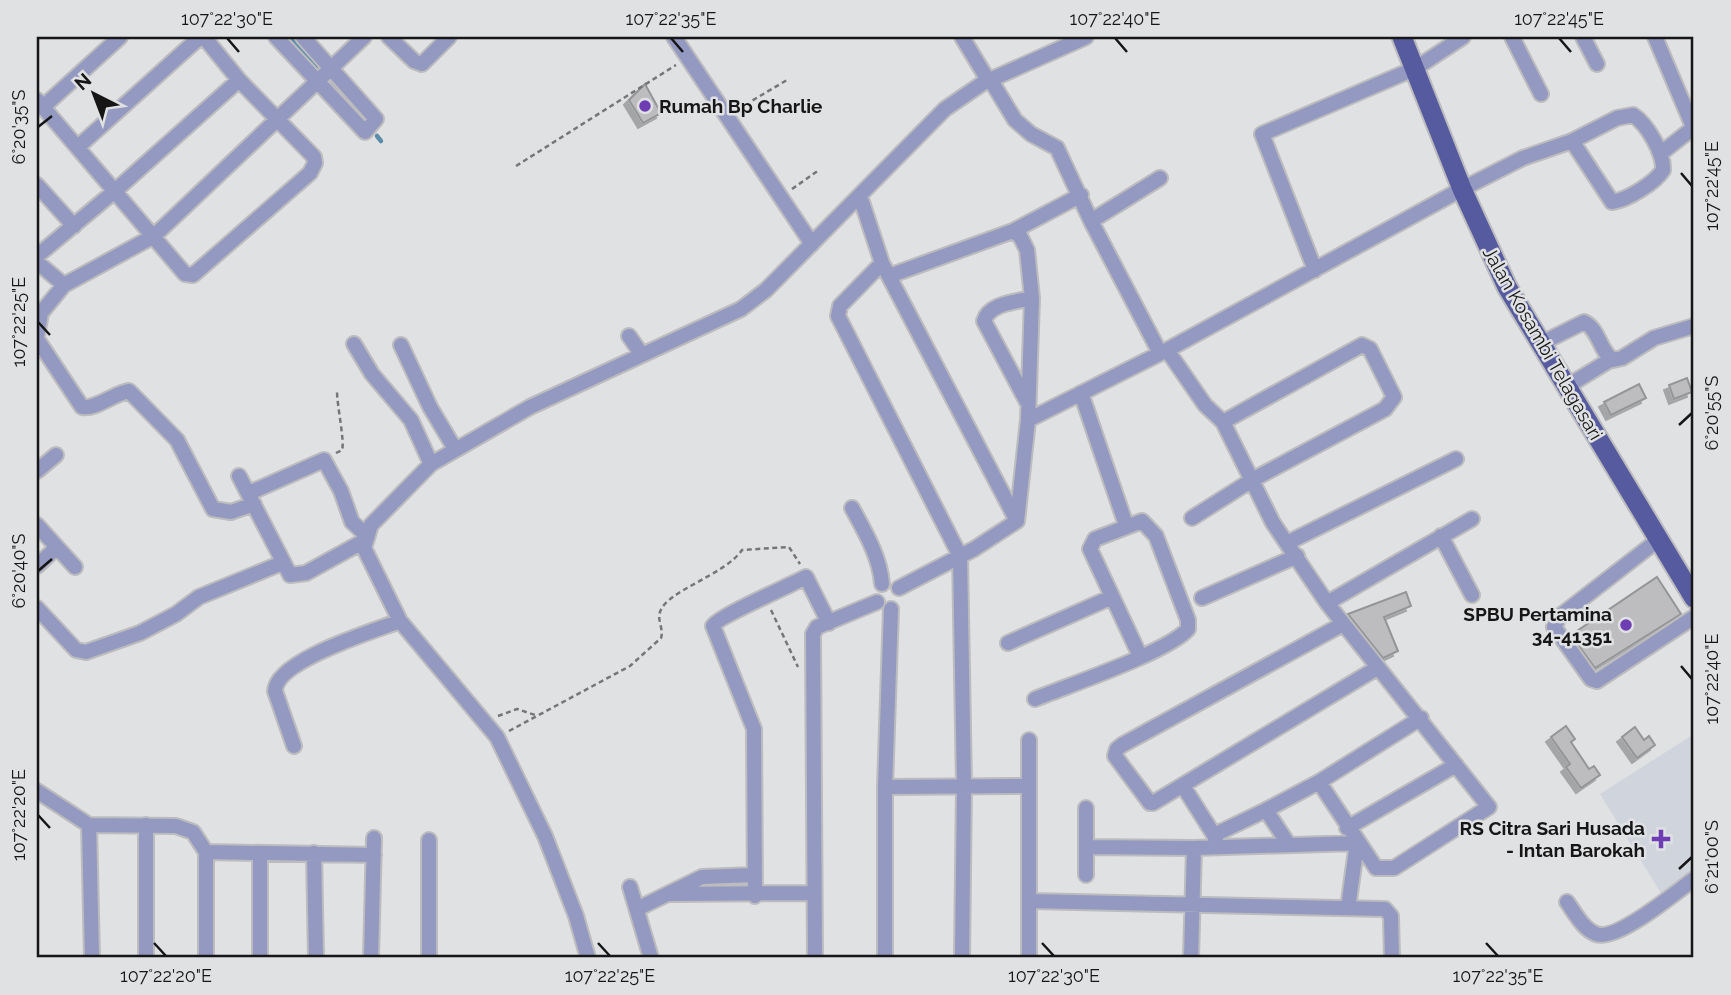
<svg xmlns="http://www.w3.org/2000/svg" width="1731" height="995" viewBox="0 0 1731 995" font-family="Raleway,sans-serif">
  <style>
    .built { fill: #d0d4dd }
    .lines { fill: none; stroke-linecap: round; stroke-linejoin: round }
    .stream { stroke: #5c8ca9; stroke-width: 4.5 }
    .building { fill: #bdbdbf; stroke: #949597; stroke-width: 2; filter: url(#shadow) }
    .minor-casing { stroke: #bcbcbe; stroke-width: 18 }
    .major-casing { stroke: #bcbcbe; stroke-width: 23 }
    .path { stroke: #767677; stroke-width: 2.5; stroke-dasharray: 5 3.5; stroke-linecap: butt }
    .minor { stroke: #9399c0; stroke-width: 14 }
    .major { stroke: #565ba0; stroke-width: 19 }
    .ticks { fill: none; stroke: #161616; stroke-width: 2.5 }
    .poi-dot { fill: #6e3cb3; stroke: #e0e1e3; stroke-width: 2.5 }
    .labels { text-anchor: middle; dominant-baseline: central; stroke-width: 5; stroke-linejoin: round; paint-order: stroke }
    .poi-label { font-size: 19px; font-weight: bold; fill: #161616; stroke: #e0e1e3; text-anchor: end }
    .street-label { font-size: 19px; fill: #161616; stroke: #e0e1e3 }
    .neatline { fill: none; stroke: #161616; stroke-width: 2.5 }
    .ticks-label { font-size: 18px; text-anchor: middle; fill: #161616 }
  </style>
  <defs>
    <filter id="shadow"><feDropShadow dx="-5" dy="5" stdDeviation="0" flood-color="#0004"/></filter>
  </defs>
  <rect width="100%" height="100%" fill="#e0e1e3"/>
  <path class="built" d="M1694 734V884L1667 903 1600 794Z"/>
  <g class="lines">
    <path class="stream" d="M289 37 316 67
      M331 85 347 102
      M377 136 381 141"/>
  </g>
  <path class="building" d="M645 84 661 113 643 123 629 100Z
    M1687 378 1692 392 1674 399 1669 385Z
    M1639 384 1646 398 1611 415 1604 402Z
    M1657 577 1681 614 1595 668 1571 635Z
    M1406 592 1411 606 1384 617 1398 651 1383 658 1348 614Z
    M1566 726 1575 739 1571 742 1589 769 1594 766 1600 775 1581 788 1566 767 1570 764 1551 737Z
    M1635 727 1644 740 1649 736 1655 745 1637 758 1622 737Z"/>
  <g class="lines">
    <defs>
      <path id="minor" d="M276 37 365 132 376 119 303 37
        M389 37 414 61 422 64 449 37
        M674 37 812 244
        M962 37 988 80
        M1512 37 1541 94
        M1583 37 1597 64
        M1655 37 1694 129
        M990 79 1015 120 1031 134 1057 148 1091 221 1160 353
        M37 100 185 274 193 275 310 173 315 163 314 157 239 80 204 37
        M43 107 120 37
        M79 146 200 37
        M1660 154 1693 128
        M37 185 74 226
        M860 196 882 263 1017 521
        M1091 221 1160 178
        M37 256 116 190 239 80
        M37 262 64 285
        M882 263 840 306 838 316 960 556 964 785 962 958
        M1315 270 1262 134 1416 68 1463 37
        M889 276 1013 231 1081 195
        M37 336 41 313 64 285 154 236 364 37
        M629 336 642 355
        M37 339 82 407C96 410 114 393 129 391L177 440 213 509 231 512 254 504
        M354 344 372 374 411 420 431 464
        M1540 344 1584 322C1599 329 1600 352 1613 360L1622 358 1654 338 1694 326
        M401 345 430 407 455 449
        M1167 350 1205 405 1223 422 1273 523 1327 603 1489 807 1394 868H1376L1319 782
        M1566 387 1610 360
        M1081 393 1126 525
        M1027 402 984 321C989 303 1016 302 1032 298
        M1028 420 1167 350 1462 189 1523 158 1572 141 1617 118 1633 115C1647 124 1664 153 1663 170 1655 183 1627 200 1612 202L1572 141
        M37 471 56 455
        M239 476 290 575 306 573 364 541
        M249 493 324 460 341 491 352 522 366 535
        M852 508C865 532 880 557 882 584
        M1192 518 1252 480 1385 409 1394 397 1370 349 1362 345 1223 422
        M37 525 75 567
        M1441 536 1472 595
        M1658 540 1560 616 1554 627 1591 679 1597 681 1694 617
        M1287 543 1456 459
        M37 566 57 547
        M899 588 974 549 1017 521 1028 420 1032 298 1027 250 1020 236 1013 231
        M1202 598 1297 556
        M1327 603 1472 519
        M37 608 76 650 86 652 140 633 176 614 199 597 282 563
        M1343 624 1122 745 1117 749 1115 756 1150 803H1153L1377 668
        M1008 643 1112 597
        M1035 699C1069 685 1168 652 1188 629V620L1156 536 1142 521 1095 539 1090 549 1140 656
        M294 746 275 691C276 660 374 631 400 621
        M1183 786 1214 835
        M885 787 1029 786
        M37 791 89 825 176 826 193 832 206 852V958
        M89 825 92 958
        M146 825V958
        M1347 828 1456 765
        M1289 845 1266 810 1319 782 1421 718
        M1086 847 1194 848 1357 843 1348 908
        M1218 847 1214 835 1266 810
        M206 852 374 855
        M314 853 316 958
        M1086 875V808
        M630 887 651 958
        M669 894 814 893
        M755 896 754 729 713 626C717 617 791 585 806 577L829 623
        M1030 901 1385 909 1391 916 1392 958
        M1567 902C1575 913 1583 929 1596 934 1617 942 1676 892 1694 879
        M639 908 702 877 754 875
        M260 958V853
        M371 958 374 838
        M429 958V840
        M588 958 576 916 545 836 497 737 400 621 364 548 371 525 431 464 530 407 741 309 766 290 945 109 983 83 1086 37
        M815 958 813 634 817 627 877 602
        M885 958V787L891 609
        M1029 958V740
        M1191 958 1194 848"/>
      <path id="major" d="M1402 37 1462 189 1507 287 1694 598"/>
    </defs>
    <use href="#minor" class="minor-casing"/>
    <use href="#major" class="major-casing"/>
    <path class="path" d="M738 109 787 80
      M516 166 676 65
      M792 189 819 170
      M336 453 342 450C345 442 337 406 337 391
      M771 610 798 667
      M498 716 517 709 538 716
      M509 731 630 666 661 638C664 629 657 621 660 612 666 591 725 575 742 550L789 547 800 564"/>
    <use href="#minor" class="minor"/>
    <use href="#major" class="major"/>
  </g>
  <path class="ticks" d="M227 38 239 52M671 38 683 52M1115 38 1127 52M1559 38 1571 52M38 127 52 116M1681 173 1692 186M38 322 50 335M1679 425 1692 413M38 571 52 559M1681 666 1692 679M38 815 50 828M1679 869 1692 857M154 943 166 956M598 943 610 956M1042 943 1054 956M1486 943 1498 956"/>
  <g class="poi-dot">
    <circle cx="645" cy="106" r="7"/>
    <circle cx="1626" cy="625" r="7"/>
    <path d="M1657.5 828.5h7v7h7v7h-7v7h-7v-7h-7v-7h7z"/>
  </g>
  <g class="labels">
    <g class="poi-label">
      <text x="659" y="106" text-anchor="start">Rumah Bp Charlie</text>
      <text x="1612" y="614">SPBU Pertamina<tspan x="1612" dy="22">34-41351</tspan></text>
      <text x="1645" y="828">RS Citra Sari Husada<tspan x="1645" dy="22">- Intan Barokah</tspan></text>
    </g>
    <g class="street-label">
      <text transform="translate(1543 343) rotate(60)">Jalan Kosambi Telagasari</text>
    </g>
  </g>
  <rect width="1731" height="995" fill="none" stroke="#e0e1e3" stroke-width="77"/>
  <g transform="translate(94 94) rotate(318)" stroke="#e0e1e3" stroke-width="5" paint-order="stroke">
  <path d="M0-5L12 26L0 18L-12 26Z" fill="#161616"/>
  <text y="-10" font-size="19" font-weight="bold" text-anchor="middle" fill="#161616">N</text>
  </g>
  <rect x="38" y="38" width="1654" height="918" class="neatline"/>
  <g class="ticks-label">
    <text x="227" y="25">107°22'30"E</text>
    <text x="671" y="25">107°22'35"E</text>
    <text x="1115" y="25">107°22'40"E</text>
    <text x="1559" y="25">107°22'45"E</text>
    <text transform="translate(19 127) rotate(-90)" y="6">6°20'35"S</text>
    <text transform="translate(1712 186) rotate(-90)" y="6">107°22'45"E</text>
    <text transform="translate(19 322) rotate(-90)" y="6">107°22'25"E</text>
    <text transform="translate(1712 413) rotate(-90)" y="6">6°20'55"S</text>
    <text transform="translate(19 571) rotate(-90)" y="6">6°20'40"S</text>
    <text transform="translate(1712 679) rotate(-90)" y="6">107°22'40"E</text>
    <text transform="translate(19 815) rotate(-90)" y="6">107°22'20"E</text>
    <text transform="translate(1712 857) rotate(-90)" y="6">6°21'00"S</text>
    <text x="166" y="982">107°22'20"E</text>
    <text x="610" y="982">107°22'25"E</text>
    <text x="1054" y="982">107°22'30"E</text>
    <text x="1498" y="982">107°22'35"E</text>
  </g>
</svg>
